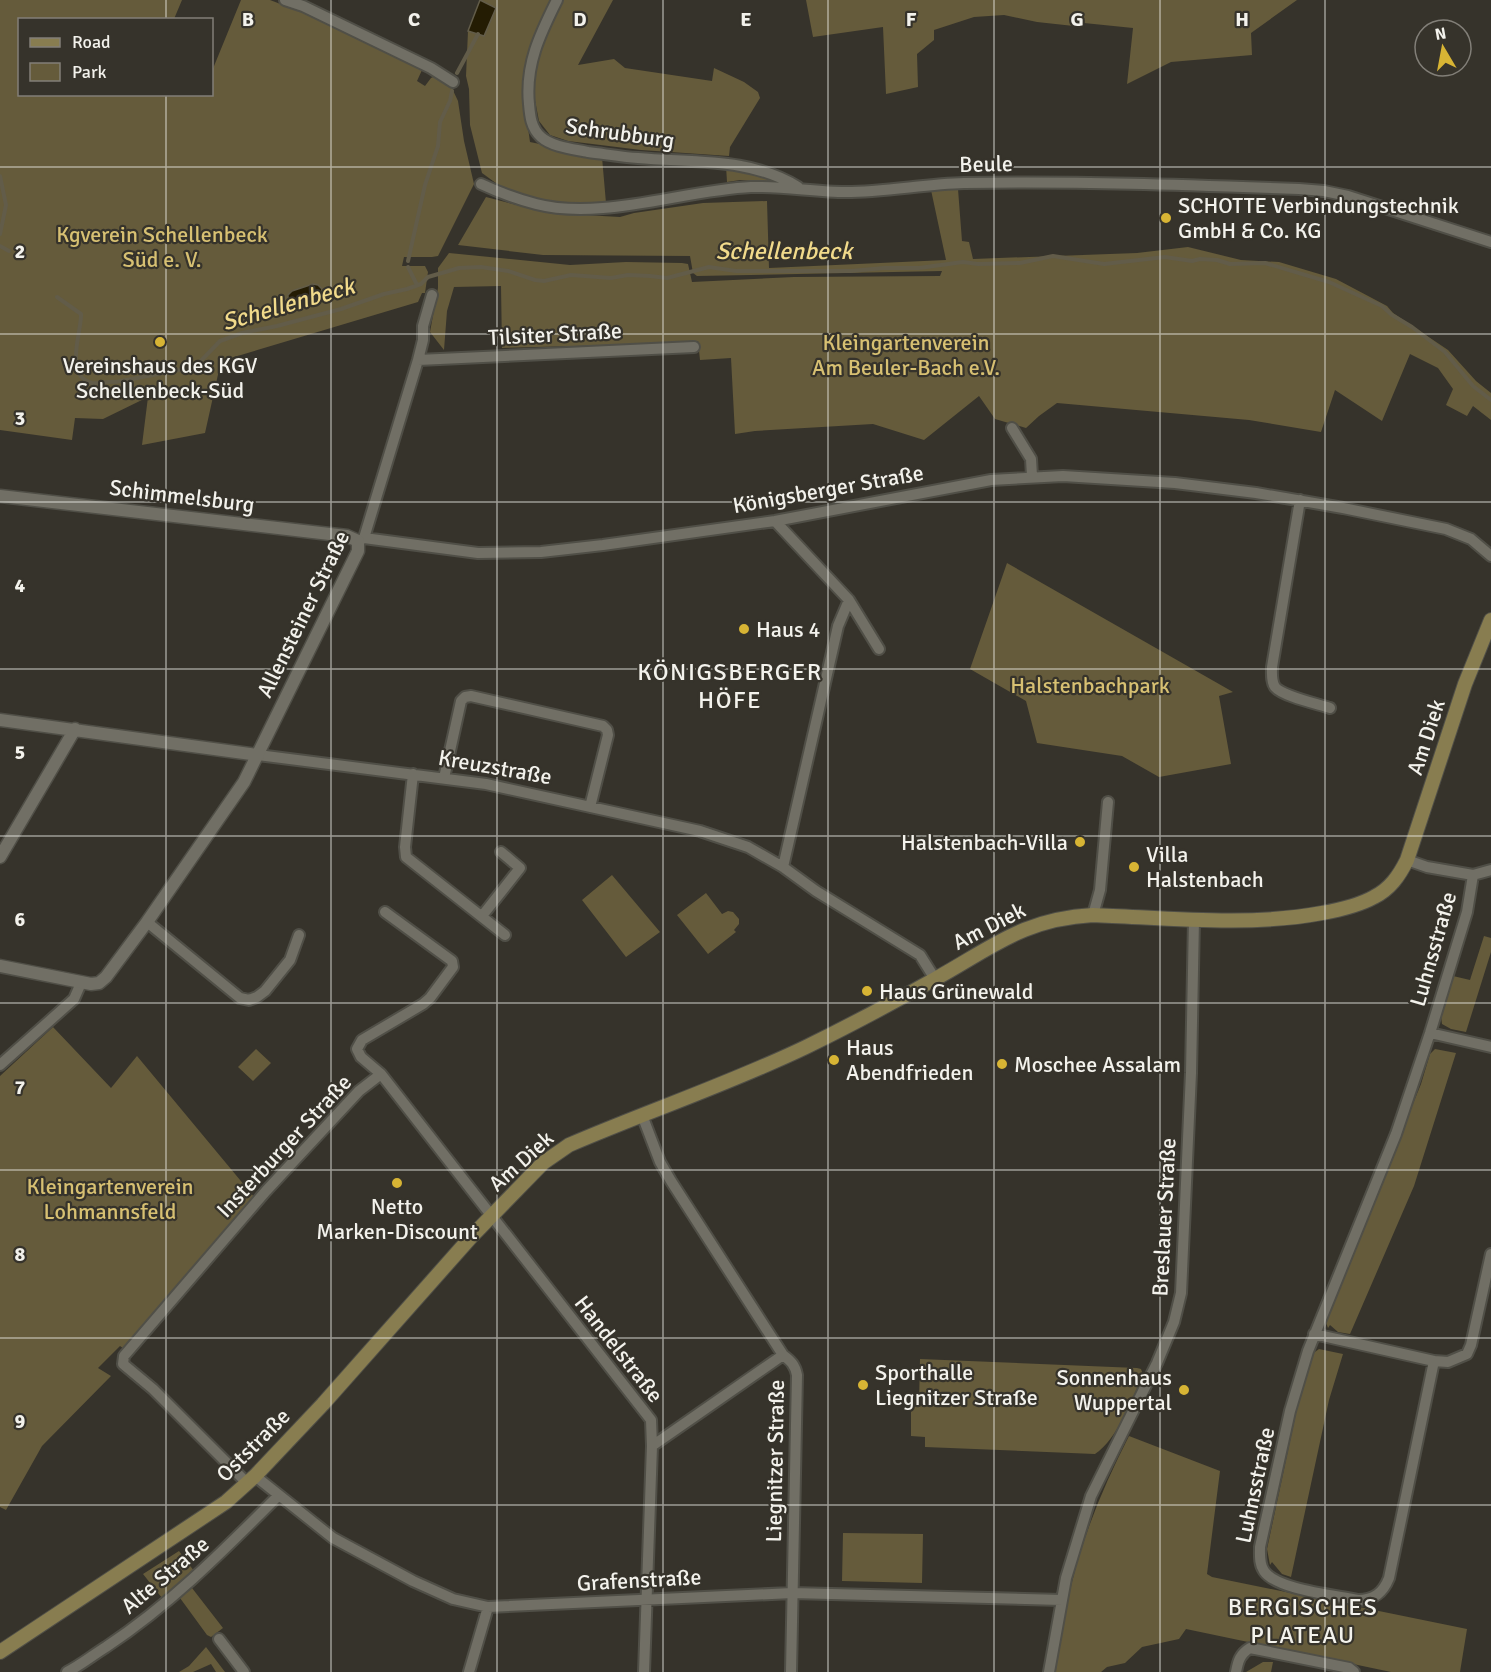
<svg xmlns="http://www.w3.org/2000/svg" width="1491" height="1672" viewBox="0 0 1491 1672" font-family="Signika,sans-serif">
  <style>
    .green { fill: #655b3b }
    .water { fill: #241c03; stroke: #625c49; stroke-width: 1.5 }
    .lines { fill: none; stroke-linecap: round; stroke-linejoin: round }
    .stream { stroke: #625c49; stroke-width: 4 }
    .minor-casing { stroke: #504f47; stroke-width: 14 }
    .tertiary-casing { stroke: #504f47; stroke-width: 15 }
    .secondary-casing { stroke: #504f47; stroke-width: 16 }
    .minor { stroke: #716f65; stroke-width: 10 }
    .tertiary { stroke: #716f65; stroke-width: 12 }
    .secondary { stroke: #887d50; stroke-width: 14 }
    .grid { fill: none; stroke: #f3f2ec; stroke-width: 1.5; stroke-opacity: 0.55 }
    .poi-dot { fill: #d7b434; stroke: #36332b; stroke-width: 2 }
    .labels { text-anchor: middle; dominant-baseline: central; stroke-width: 4.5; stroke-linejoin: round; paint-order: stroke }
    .street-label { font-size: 22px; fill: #f3f2ec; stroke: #36332b }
    .poi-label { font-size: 22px; fill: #f3f2ec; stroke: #36332b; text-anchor: start }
    .park-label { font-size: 22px; fill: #d7c072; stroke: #36332b }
    .water-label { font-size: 24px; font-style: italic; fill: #f1da8b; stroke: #36332b }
    .neighbourhood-label { font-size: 24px; letter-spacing: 1.5px; fill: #f3f2ec; stroke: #36332b }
    .grid-label { font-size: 20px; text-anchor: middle; font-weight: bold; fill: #f3f2ec; stroke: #36332b; stroke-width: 4.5; stroke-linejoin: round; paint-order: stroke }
  </style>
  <rect width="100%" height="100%" fill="#36332b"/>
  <path class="green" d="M0 0H182L174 19 20 20V94H212V71L241 0H270L317 18 355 38 422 70 417 81 425 86 431 78 435 76 449 82 458 101 464 141 474 184 438 256 432 257H404L402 266H425L428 272 425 293H422L418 302 221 361 205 433 142 445 148 397 103 419 75 418 72 440 0 430Z
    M480 0H552L525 106 530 142 602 157 606 203H560L532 199 504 189 482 173 470 125 469 89 466 76 468 31Z
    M562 0H613L578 65 614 59 625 68 712 81 714 68 744 82 758 92 760 98 730 147 729 156 641 150 568 141 550 135 539 121 532 85 540 48Z
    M806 0H1297L1251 33 1252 55 1171 62 1127 84 1133 28 1084 23 1083 27 1037 22 1004 15 974 17 934 30V40L917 54 918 87 886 94 883 27 813 37Z
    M726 166 792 184 740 180 727 182Z
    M958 189 962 241 969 242 973 259 1137 253 1188 247 1241 260 1279 262 1336 279 1387 306 1393 313 1448 350 1476 381 1491 393V420L1473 406 1467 416 1446 405 1453 389 1438 368 1410 354 1382 421 1335 390 1321 432 1249 420 1057 403 1039 416 1026 428 995 419 979 396 924 440 873 424 755 431 735 434 731 358 700 360 698 341 652 344 502 348 501 286 454 287 447 311 444 350 430 332 438 288V268L449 253 570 265 626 262 682 263 688 264 692 282 794 277 940 276 942 271 697 276 693 273 690 256 543 255 458 245 486 197 548 213 620 217 634 213 703 203 767 201 769 268 946 260 931 190Z
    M1007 563 1233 692 1219 696 1231 764 1159 777 1122 756 1037 743 1026 701 970 669Z
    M612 875 660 932 626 957 582 900Z
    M706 893 722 914 728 911 733 912 739 919V924L734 930 736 932 708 954 677 915Z
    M1484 936 1491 938V952L1466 1032 1451 1029 1442 1024 1441 1016 1453 976 1470 980Z
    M53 1027 111 1088 137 1056 255 1198 124 1349 120 1346 98 1368 111 1376 42 1446 6 1510 0 1507V1076Z
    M256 1049 271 1063 253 1081 238 1067Z
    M1435 1049 1456 1053 1414 1186 1350 1334 1338 1332 1330 1325 1328 1328 1325 1320 1421 1084 1430 1054Z
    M1319 1349 1343 1354 1329 1400 1291 1577 1282 1574 1272 1562 1270 1565 1267 1549 1296 1413 1312 1354Z
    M920 1359 1137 1368 1141 1369 1143 1375C1131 1400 1118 1439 1095 1454L925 1447V1437L911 1436V1403H919Z
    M1129 1436 1220 1471 1207 1574 1212 1577 1467 1629 1460 1672H1391L1186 1629 1179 1639 1142 1647 1125 1663 1107 1667 1101 1672H1055C1061 1642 1065 1611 1072 1582 1085 1530 1105 1483 1129 1436Z
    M843 1533 923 1534 922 1583 842 1581Z
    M179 1551 194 1571 162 1598 143 1574Z
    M192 1588 223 1628 211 1637 207 1635 180 1598Z
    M206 1647 225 1672H216L211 1664 193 1672H179L189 1666Z
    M1263 1662H1273L1271 1672H1246Z"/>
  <path class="water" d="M480 0 496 8 484 36 468 31Z
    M313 284 318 285 322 289 321 294C314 300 301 305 291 304L288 300V295L292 291Z"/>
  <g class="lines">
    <path class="stream" d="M457 73 478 34
      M0 176 6 205 0 234
      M0 246 9 251
      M408 261 425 185 438 146 440 122 450 101 452 91
      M408 267 417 285
      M57 297 81 314C82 331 63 376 92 383 100 384 108 381 116 382L195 367 220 341 242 333 277 326 341 309 384 294 407 289 421 284 428 277 459 268 481 267 508 271 535 280 544 281 571 275 611 278 628 275 650 276 667 278 709 267 736 271H851L884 268H919L963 262 978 264 1020 263 1053 256 1104 264 1165 257 1192 261 1200 259 1217 260 1230 264 1265 263 1329 282 1382 306 1392 315 1412 327 1445 352 1473 386 1491 400"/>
    <defs>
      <path id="minor" d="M285 0 303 6 431 68 453 82
        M557 0C540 34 525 65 529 104 530 116 531 128 541 137 552 147 574 149 588 152 605 154 622 157 638 158 692 163 750 157 798 187
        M481 184C498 192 517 199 536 204 601 221 684 190 751 187 783 186 815 192 846 192 885 192 925 184 964 183 1075 181 1187 185 1299 189L1324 191 1348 196 1491 242
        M418 360 694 347
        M1012 428 1031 459 1032 476
        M1300 500 1272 667C1272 674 1271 681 1275 687 1282 696 1318 704 1330 708
        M775 521 849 600 879 649
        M364 538 478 553 541 552 603 545 775 521 991 480 1063 476 1175 483 1256 493 1343 508 1446 529 1471 539 1491 556
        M358 541 364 538 418 360 423 340V326L432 295
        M258 755 486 784 700 831 748 847 783 867 816 891 920 955 935 979
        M413 774 405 847 406 857 505 935
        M444 778 461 701 465 697 471 696 603 726 607 730 608 735 590 807
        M1407 860 1427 867 1473 875 1467 912 1430 1033 1396 1134 1308 1351 1290 1411 1260 1547C1260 1555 1259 1564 1264 1571 1277 1590 1335 1595 1358 1600 1374 1600 1383 1593 1389 1578L1434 1361 1448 1362 1467 1354 1471 1345 1491 1254
        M783 867 838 626 849 600
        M1473 875 1491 870
        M385 912 452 961 453 967 430 998 423 1004 362 1040 357 1049 361 1057 381 1074 651 1420 652 1446 644 1672
        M1093 915 1100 890 1108 802
        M482 916 520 868 501 852
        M147 922 240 998 249 1000 257 997 265 991 290 960 299 935
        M1430 1033 1491 1047
        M0 1065 74 999 81 983
        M642 1115 660 1162 671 1181 783 1355C791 1361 795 1365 797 1375L791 1672
        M1314 1334 1434 1361
        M652 1446 783 1355
        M255 1476 333 1538 413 1581 453 1599 488 1607 792 1593 1062 1600
        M247 1483 153 1389 123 1364 124 1356 266 1191 359 1091 381 1074
        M219 1639 244 1672
        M67 1672C81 1665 93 1655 106 1647 172 1603 223 1551 279 1495
        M469 1672 488 1607
        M1049 1672 1066 1578 1091 1496 1157 1363 1174 1322 1181 1293 1191 1073 1194 919
        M1236 1672C1238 1661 1240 1654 1250 1648L1349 1668 1354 1672"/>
      <path id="tertiary" d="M0 496 347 536 358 541V551L244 782 147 922 106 977 99 983 91 984 0 966
        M0 720 258 755
        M0 857 75 729"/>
      <path id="secondary" d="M0 1652 226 1502 255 1476 323 1404 471 1237 543 1163 569 1145C648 1111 729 1084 806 1047 849 1026 892 1003 935 979 993 947 1023 919 1093 915 1169 918 1247 927 1322 913 1339 910 1358 906 1374 897 1390 889 1399 876 1407 860L1465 684 1491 620"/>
    </defs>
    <use href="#minor" class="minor-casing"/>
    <use href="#tertiary" class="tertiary-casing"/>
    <use href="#secondary" class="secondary-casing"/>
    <use href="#minor" class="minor"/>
    <use href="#tertiary" class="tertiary"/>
    <use href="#secondary" class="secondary"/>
  </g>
  <path class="grid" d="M166 0V20M331 0V1672M497 0V1672M663 0V1672M828 0V1672M994 0V1672M1160 0V1672M1325 0V1672M166 94V1672M0 167H1491M0 334H1491M0 502H1491M0 669H1491M0 836H1491M0 1003H1491M0 1170H1491M0 1338H1491M0 1505H1491"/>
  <g class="poi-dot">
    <circle cx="1166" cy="218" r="6"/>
    <circle cx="160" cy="342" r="6"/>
    <circle cx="744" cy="629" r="6"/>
    <circle cx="1080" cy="842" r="6"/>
    <circle cx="1134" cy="867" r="6"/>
    <circle cx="867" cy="991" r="6"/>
    <circle cx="834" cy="1060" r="6"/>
    <circle cx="1002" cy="1064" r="6"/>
    <circle cx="397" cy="1183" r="6"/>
    <circle cx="863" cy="1385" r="6"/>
    <circle cx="1184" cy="1390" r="6"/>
  </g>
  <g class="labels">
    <g class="street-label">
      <text transform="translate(620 133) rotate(8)">Schrubburg</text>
      <text transform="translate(986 164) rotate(-1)">Beule</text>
      <text transform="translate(555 334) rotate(-3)">Tilsiter Straße</text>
      <text transform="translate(828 489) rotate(-10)">Königsberger Straße</text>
      <text transform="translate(182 496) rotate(7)">Schimmelsburg</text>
      <text transform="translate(303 614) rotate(-64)">Allensteiner Straße</text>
      <text transform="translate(1426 737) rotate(-72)">Am Diek</text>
      <text transform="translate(495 767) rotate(10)">Kreuzstraße</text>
      <text transform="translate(989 926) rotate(-27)">Am Diek</text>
      <text transform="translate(1433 949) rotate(-74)">Luhnsstraße</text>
      <text transform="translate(284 1146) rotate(-47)">Insterburger Straße</text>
      <text transform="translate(521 1161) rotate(-42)">Am Diek</text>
      <text transform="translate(1164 1217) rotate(-87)">Breslauer Straße</text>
      <text transform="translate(619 1349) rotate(52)">Handelstraße</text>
      <text transform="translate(253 1445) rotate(-45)">Oststraße</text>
      <text transform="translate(775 1461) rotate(-89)">Liegnitzer Straße</text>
      <text transform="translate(1255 1485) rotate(-78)">Luhnsstraße</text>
      <text transform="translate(165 1575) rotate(-40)">Alte Straße</text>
      <text transform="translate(639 1580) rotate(-3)">Grafenstraße</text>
    </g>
    <g class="poi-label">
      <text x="1178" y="205">SCHOTTE Verbindungstechnik<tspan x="1178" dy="25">GmbH &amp; Co. KG</tspan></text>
      <text x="160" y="365" text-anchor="middle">Vereinshaus des KGV<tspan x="160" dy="25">Schellenbeck-Süd</tspan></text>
      <text x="756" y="629">Haus 4</text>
      <text x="1068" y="842" text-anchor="end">Halstenbach-Villa</text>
      <text x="1146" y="854">Villa<tspan x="1146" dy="25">Halstenbach</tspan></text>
      <text x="879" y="991">Haus Grünewald</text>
      <text x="846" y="1047">Haus<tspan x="846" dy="25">Abendfrieden</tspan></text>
      <text x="1014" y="1064">Moschee Assalam</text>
      <text x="397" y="1206" text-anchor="middle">Netto<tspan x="397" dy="25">Marken-Discount</tspan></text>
      <text x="875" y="1372">Sporthalle<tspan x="875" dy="25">Liegnitzer Straße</tspan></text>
      <text x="1172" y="1377" text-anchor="end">Sonnenhaus<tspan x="1172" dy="25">Wuppertal</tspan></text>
    </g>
    <g class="park-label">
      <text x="162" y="234">Kgverein Schellenbeck<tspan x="162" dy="25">Süd e. V.</tspan></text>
      <text x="906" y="342">Kleingartenverein<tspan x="906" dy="25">Am Beuler-Bach e.V.</tspan></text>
      <text x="1090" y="685">Halstenbachpark</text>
      <text x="110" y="1186">Kleingartenverein<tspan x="110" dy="25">Lohmannsfeld</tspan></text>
    </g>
    <g class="water-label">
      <text x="784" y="251">Schellenbeck</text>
      <text transform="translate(288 304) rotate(-16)">Schellenbeck</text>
    </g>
    <g class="neighbourhood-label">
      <text x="730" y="672">KÖNIGSBERGER<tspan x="730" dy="28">HÖFE</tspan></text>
      <text x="1303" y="1607">BERGISCHES<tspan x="1303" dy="28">PLATEAU</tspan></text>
    </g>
  </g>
  <g class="grid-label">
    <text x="248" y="26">B</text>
    <text x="414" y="26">C</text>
    <text x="580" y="26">D</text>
    <text x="746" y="26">E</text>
    <text x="911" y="26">F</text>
    <text x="1077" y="26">G</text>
    <text x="1242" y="26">H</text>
    <text x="20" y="258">2</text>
    <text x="20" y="425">3</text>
    <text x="20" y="592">4</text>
    <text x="20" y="759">5</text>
    <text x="20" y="926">6</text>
    <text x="20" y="1094">7</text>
    <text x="20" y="1261">8</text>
    <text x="20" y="1428">9</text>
  </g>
  <rect x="18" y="18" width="195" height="78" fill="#36332b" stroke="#827f78" stroke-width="1.5"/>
  <rect x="30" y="38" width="30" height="9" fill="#887d50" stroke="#827f78" stroke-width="1.5"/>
  <text x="72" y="48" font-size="18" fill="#f3f2ec">Road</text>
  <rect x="30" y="63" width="30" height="18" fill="#655b3b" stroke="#827f78" stroke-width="1.5"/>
  <text x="72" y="78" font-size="18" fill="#f3f2ec">Park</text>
  <g transform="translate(1443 48) rotate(350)"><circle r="28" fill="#36332b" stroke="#827f78" stroke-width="1.5"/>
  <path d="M0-4.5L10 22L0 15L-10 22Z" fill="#d7b434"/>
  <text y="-9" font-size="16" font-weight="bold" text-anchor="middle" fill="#f3f2ec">N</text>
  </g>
</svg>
